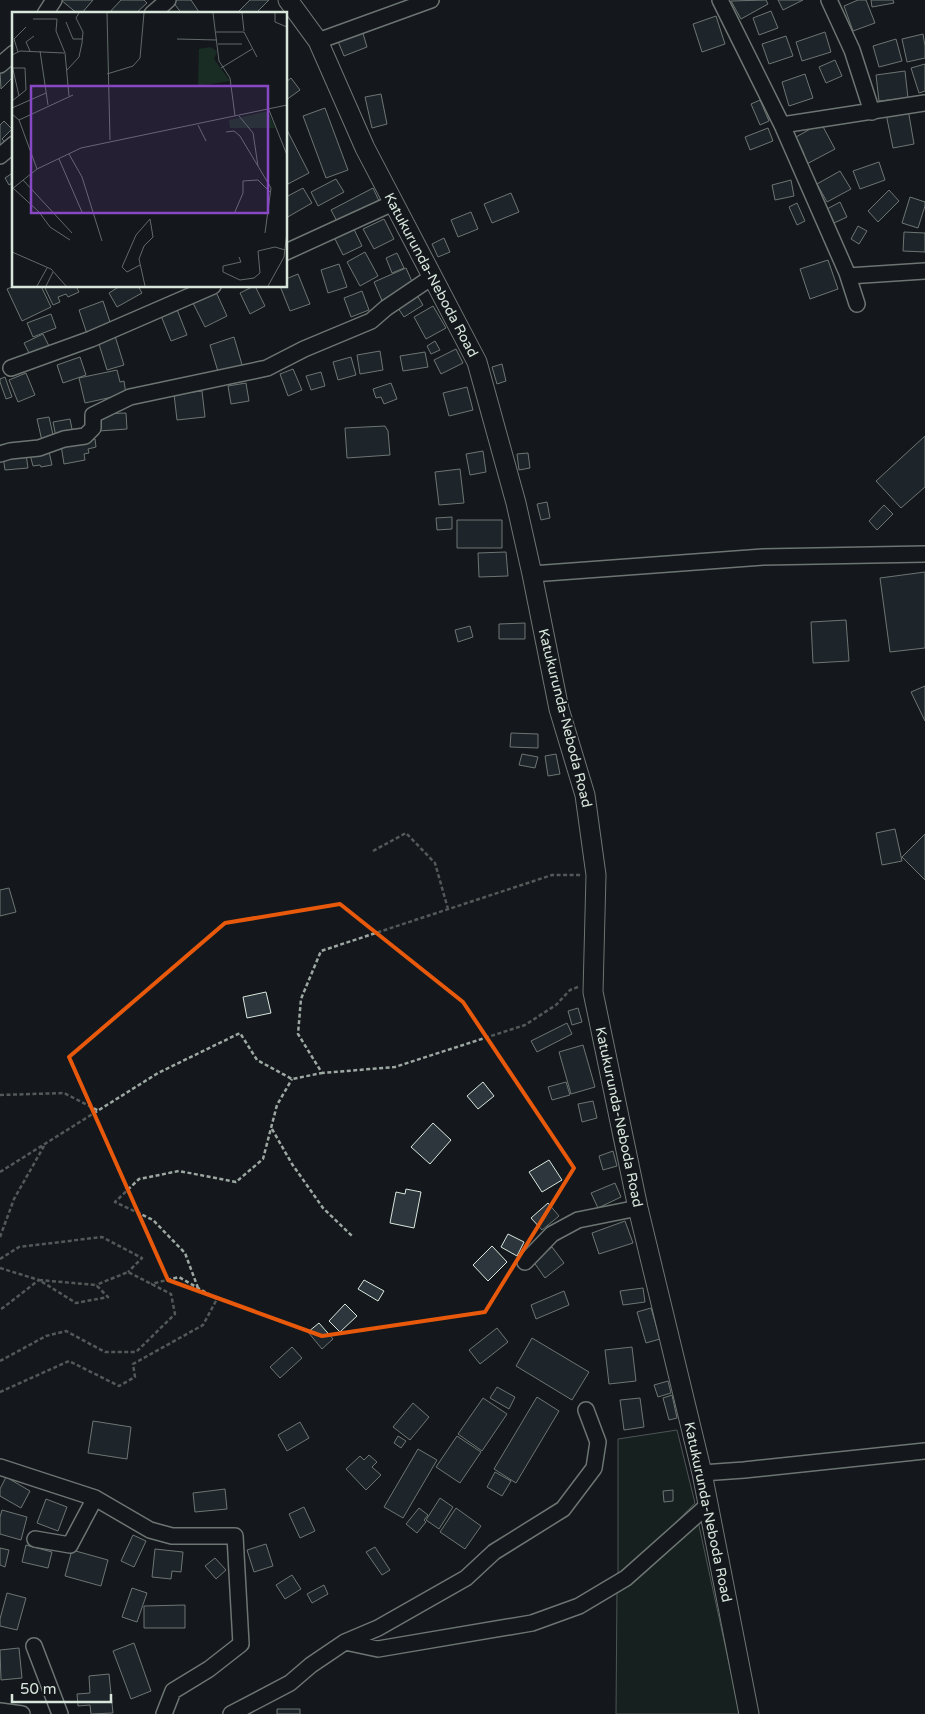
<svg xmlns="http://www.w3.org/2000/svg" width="925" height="1714" viewBox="0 0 925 1714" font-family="'Varela Round',sans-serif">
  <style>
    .green { fill: #1a2d24; stroke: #939e99 }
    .building { fill: #2c363c; stroke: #d8e6dc }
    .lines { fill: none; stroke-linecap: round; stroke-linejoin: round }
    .minor-casing { stroke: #d8e6dc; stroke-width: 18 }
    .major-casing { stroke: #d8e6dc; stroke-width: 21 }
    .path { stroke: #9da8a2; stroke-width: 2.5; stroke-dasharray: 4 2.5; stroke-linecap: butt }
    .minor { stroke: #14181c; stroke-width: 15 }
    .major { stroke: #14181c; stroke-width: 19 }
    .marked { fill: none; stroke: #e8590c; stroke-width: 4; stroke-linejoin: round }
    .labels { text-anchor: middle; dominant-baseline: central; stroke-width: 4; stroke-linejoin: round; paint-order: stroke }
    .street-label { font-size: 14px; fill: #d8e6dc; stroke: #14181c }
    .inset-road { fill: none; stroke: #626a69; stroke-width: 1 }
    .view { fill: #8948c3; fill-opacity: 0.15; stroke: #8948c3; stroke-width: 2.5 }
    .inset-edge { fill: none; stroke: #d8e6dc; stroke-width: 2.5 }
  </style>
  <rect width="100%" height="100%" fill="#14181c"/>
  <path class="green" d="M677 1430 695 1503 618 1582V1439Z
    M698 1521 740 1714H616L617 1588Z"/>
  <path class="building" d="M61 0H93L81 14H78Z
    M121 0H144L147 3 135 14H108Z
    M175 0H191L199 12 196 14H182L173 2Z
    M250 0H269L255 14H236Z
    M766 0 768 4 741 19 731 1Z
    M778 0H803L783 10Z
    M858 0H866L875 23 853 31 844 6Z
    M871 0H893L894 3 872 7Z
    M771 11 778 28 759 35 753 18Z
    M716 16 725 44 702 52 693 24Z
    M362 30 367 47 344 56 337 39Z
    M825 32 831 52 802 61 796 42Z
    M923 34 925 46V58L907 62 902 39Z
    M786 36 793 56 769 64 762 44Z
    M896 39 902 61 879 67 873 46Z
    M835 60 842 76 826 83 819 67Z
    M8 64 14 69V76L1 89 0 72Z
    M925 64V91L919 93 911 68Z
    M905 71 908 98 879 101 876 75Z
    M805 74 813 98 789 106 782 82Z
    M291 78 300 90 286 100V82Z
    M381 94 387 124 372 128 365 97Z
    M760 100 769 121 760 125 751 104Z
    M325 108 348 170 326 178 303 116Z
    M908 109 914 144 893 148 886 114Z
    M4 121 12 129 2 139 7 144 0 152V125Z
    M821 123 835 149 803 166 798 157 804 154 796 137Z
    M286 128 309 173 286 185Z
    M768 128 773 141 750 150 745 137Z
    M879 162 885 180 860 189 853 171Z
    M840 171 851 189 827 202 817 184Z
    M14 172V186L12 183 9 185 5 178Z
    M336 179 344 192 318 206 311 192Z
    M791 180 794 196 775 200 772 185Z
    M303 188 312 203 286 218V197Z
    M373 188 380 203 339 225 331 210Z
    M889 190 899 201 878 222 868 211Z
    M511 193 519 212 492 223 484 204Z
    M910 197 925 202V206L918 228 902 223Z
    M840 202 847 217 834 223 827 209Z
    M797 203 805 221 797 225 789 207Z
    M471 212 478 229 458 237 451 220Z
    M384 219 394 239 374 249 363 229Z
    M352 225 362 246 343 255 333 235Z
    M858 226 867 231 859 244 851 239Z
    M904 232 925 233V252L903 251Z
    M444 238 450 252 438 257 432 244Z
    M365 252 378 276 360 286 347 262Z
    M397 253 404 268 392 273 386 258Z
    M828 260 838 289 810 299 800 269Z
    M339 264 347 287 328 293 321 270Z
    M406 268 414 286 383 303 374 282Z
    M298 274 310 304 290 311 280 286H286V279Z
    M14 286H41L51 307 22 321 7 289Z
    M44 286H76L79 292 68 297 66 294 58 297 60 302 53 305Z
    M120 286H138L142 293 117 307 109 293Z
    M254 286H255L265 306 250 314 240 293Z
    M362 291 369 310 351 317 344 298Z
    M216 292 227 316 205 327 193 303Z
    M415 292 423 305 404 317 396 305Z
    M103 301 111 325 87 334 79 310Z
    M433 306 446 328 426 339 414 317Z
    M176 307 187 335 171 341 160 313Z
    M51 314 56 328 33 337 27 323Z
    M43 334 49 346 30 355 24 343Z
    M115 336 124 365 107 370 98 341Z
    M234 337 243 368 219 375 210 345Z
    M435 341 440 350 431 354 427 346Z
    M456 349 463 363 441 374 434 360Z
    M380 351 383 370 360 374 357 355Z
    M425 352 428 367 403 371 400 356Z
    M80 357 86 375 63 383 57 365Z
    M351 357 356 375 338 380 333 362Z
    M502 364 506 381 497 384 492 367Z
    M293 369 302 390 288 396 280 374Z
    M117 370 120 382 124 381 126 394 85 403 79 378Z
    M321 372 325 386 311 390 306 376Z
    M26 373 35 395 18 402 9 380Z
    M5 377 12 397 6 399 0 382V379Z
    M246 383 249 401 231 404 228 386Z
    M391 383 397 399 384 404 381 397 376 398 373 389Z
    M467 387 473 410 449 416 443 393Z
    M202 391 205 417 177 420 174 394Z
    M126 413 127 429 99 431 98 414Z
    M49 417 54 439 42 441 37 419Z
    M70 419 73 434 56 437 53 422Z
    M385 426 388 431 390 455 347 458 345 428Z
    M925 436V487L901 508 876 481Z
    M95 439 96 447 88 449 89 453 84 454 85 460 64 464 61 445Z
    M48 447 52 465 41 467 40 465 33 466 29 451Z
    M483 451 486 472 470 475 466 454Z
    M528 453 530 468 519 470 517 454Z
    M26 454 28 468 5 470 3 456Z
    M460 469 464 503 439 505 435 472Z
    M547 502 550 518 541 520 537 504Z
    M884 505 893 514 877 530 869 521Z
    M452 517V529L437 530 436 518Z
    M457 520H502V548H457Z
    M506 552 508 576 479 577 478 553Z
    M925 572V648L890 652 880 578Z
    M846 620 849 661 813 663 811 622Z
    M525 623V639H499V624Z
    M470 626 473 637 458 642 455 630Z
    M925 686V721L911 692Z
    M511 733 538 734V748L510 747Z
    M522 754 538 757 535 768 519 765Z
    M556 754 560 774 548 776 545 756Z
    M895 829 902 861 882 865 876 833Z
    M925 834V880L902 857Z
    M9 888 16 912 0 916V890Z
    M266 992 271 1013 247 1018 243 997Z
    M578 1008 582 1022 572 1025 568 1011Z
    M567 1023 572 1034 537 1052 531 1041Z
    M583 1045 595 1087 571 1094 559 1052Z
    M483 1082 494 1096 478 1109 467 1096Z
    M566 1082 570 1095 552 1100 548 1087Z
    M593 1101 597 1118 582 1122 578 1104Z
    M433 1123 451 1140 430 1164 411 1147Z
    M613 1151 617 1166 603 1170 599 1156Z
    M549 1160 562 1180 542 1192 529 1172Z
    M615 1183 621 1197 598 1208 591 1193Z
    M406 1189 421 1192 414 1228 390 1223 396 1192 405 1194Z
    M548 1203 559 1216 542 1230 531 1218Z
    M625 1221 633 1243 599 1254 592 1233Z
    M508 1234 524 1242 517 1256 501 1247Z
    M492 1246 507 1262 488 1281 473 1265Z
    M552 1247 564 1263 545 1278 533 1261Z
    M364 1280 384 1291 378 1301 358 1289Z
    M643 1288 645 1302 623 1305 620 1291Z
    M564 1291 569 1305 536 1319 531 1305Z
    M345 1304 357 1316 340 1332 329 1321Z
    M651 1308 660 1339 646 1343 637 1312Z
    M319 1323 333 1339 322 1349 308 1332Z
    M497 1328 508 1342 480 1364 469 1350Z
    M532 1338 589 1372 572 1400 516 1366Z
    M292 1347 302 1358 280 1378 270 1367Z
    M632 1347 636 1381 609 1384 605 1350Z
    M668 1381 671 1393 658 1397 654 1385Z
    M497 1387 515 1397 509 1409 490 1398Z
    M672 1395 677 1418 669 1420 663 1398Z
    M537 1397 559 1411 516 1483 494 1469Z
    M483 1398 507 1414 482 1451 458 1434Z
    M640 1398 644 1427 624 1430 620 1400Z
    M413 1403 429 1417 410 1440 393 1427Z
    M93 1421 131 1427 127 1459 88 1453Z
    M300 1422 309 1438 287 1451 278 1435Z
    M398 1436 406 1441 401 1448 394 1443Z
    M457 1436 481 1452 460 1483 436 1467Z
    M418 1449 437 1460 403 1518 384 1507Z
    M369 1455 377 1462 372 1467 381 1475 366 1490 346 1469 360 1456 364 1460Z
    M495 1472 511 1481 502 1496 487 1487Z
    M6 1477 30 1491 21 1508 0 1496V1489Z
    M225 1489 227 1509 195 1512 193 1493Z
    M673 1490V1501L664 1502 663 1491Z
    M440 1498 453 1507 439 1529 426 1520Z
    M46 1499 67 1507 58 1531 37 1523Z
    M304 1507 315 1531 300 1538 289 1514Z
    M419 1508 428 1515 424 1520 426 1522 417 1533 406 1524Z
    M456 1508 481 1526 465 1549 440 1532Z
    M2 1510 27 1517 21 1540 0 1534V1517Z
    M133 1535 146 1541 134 1567 121 1561Z
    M266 1544 273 1566 254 1572 247 1550Z
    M26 1545 52 1552 48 1568 22 1562Z
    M375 1547 390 1570 382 1575 366 1552Z
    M0 1548 9 1550 5 1567 0 1565Z
    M155 1549 183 1552 181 1572 172 1571 171 1579 152 1577Z
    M72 1550 108 1560 101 1586 65 1576Z
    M215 1558 226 1570 216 1579 205 1566Z
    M292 1575 301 1589 285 1599 276 1585Z
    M324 1585 328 1594 312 1603 307 1594Z
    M132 1588 147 1593 137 1622 122 1617Z
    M7 1593 26 1598 17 1630 0 1626V1619Z
    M185 1605V1628H144V1606Z
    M134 1643 151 1691 131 1699 113 1651Z
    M19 1648 22 1678 1 1680 0 1650Z
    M109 1674 113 1713 91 1714 90 1705 78 1706 77 1694 90 1693 89 1676Z
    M277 1709H300V1714H277Z"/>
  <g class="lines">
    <defs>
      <path id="minor" d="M720 0 782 125 847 273 857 304
        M829 0 852 50 872 112
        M45 14 54 0
        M152 14 168 0
        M318 41 431 0
        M0 65 14 53
        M782 125 925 103
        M0 156 14 144
        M286 252 393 203
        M848 276 925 271
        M11 368 91 339 213 286
        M0 454 10 451 39 448 64 439 85 436 93 428V415L130 397 267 368 304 349 371 321 386 308 432 277
        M532 574 763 557 925 554
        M525 1262 552 1234 578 1220 638 1208
        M0 1467 95 1498 150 1530 172 1536H235L241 1644 209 1669 173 1691 164 1714
        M702 1473 744 1470 925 1451
        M35 1539 70 1545 95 1498
        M345 1642 378 1649 532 1623 579 1606 626 1578 708 1505
        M34 1646 60 1714
        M0 1711 22 1714
        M231 1714 290 1683 311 1665 345 1642 378 1628 466 1578 494 1552 563 1509 594 1468 598 1442 586 1410"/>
      <path id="major" d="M288 0 318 41 365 148 477 362 516 503 532 574 559 709 585 795 596 875 593 992 638 1208 702 1473 749 1714"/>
    </defs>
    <use href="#minor" class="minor-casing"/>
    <use href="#major" class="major-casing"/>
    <path class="path" d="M373 851 406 833 435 863 448 909
      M578 987 570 990 556 1005 525 1025 395 1067 322 1073 298 1034 301 999 321 951 552 875H582
      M0 1095 64 1093 99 1111
      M272 1129 292 1164 323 1208 352 1236
      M0 1172 158 1073 240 1033 257 1060 292 1079 322 1073
      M0 1237 14 1199 44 1146
      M0 1259 19 1247 102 1237 142 1258 128 1272
      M0 1268 39 1280 0 1310
      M39 1280 96 1285 108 1297 76 1303Z
      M198 1288 185 1253 153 1220 115 1202 139 1179 179 1171 236 1182 263 1159 277 1105 292 1079
      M0 1361 46 1336 66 1331 105 1352H136L175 1314 171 1294 128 1272 96 1285
      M0 1392 69 1361 119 1386 135 1377 133 1364 203 1325 217 1299 179 1277 151 1284"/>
    <use href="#minor" class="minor"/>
    <use href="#major" class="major"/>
  </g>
  <path d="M0 0H925V1714H0ZM340 904 463 1002 574 1168 485 1312 322 1336 168 1280 69 1057 225 923Z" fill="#14181c" fill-opacity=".55" fill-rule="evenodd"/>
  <path class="marked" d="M340 904 463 1002 574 1168 485 1312 322 1336 168 1280 69 1057 225 923Z"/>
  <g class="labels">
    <g class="street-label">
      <text transform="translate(431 275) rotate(62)">Katukurunda-Neboda Road</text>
      <text transform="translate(565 718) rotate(76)">Katukurunda-Neboda Road</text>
      <text transform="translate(619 1117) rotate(78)">Katukurunda-Neboda Road</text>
      <text transform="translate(708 1512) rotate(78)">Katukurunda-Neboda Road</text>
    </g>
  </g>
  <g transform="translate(12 12)">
    <rect width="275" height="275" fill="#14181c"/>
    <path d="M198 35 205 39 202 47 218 69 186 74 187 37ZM256 99 263 116H218L217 108Z" fill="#1a2d24"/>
    <path class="inset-road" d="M95 1 98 128M201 1 207 49 218 66 223 104M230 1 232 19M263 1V10L275 15M21 7H45L44 19 53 41 57 84M54 10 61 27H70M204 20H232L245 45M165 27 205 28M206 32H230M18 39 14 30 22 24M28 39 36 93M6 40 2 27 14 15M0 43 8 39 52 41M0 53 7 84M209 56 240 37M55 58 67 45 70 31 71 20 64 6 67 1M95 62 121 54 128 46 132 1M0 89 14 78 13 56H1M0 96 34 81M257 98 275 143M0 102 7 108 25 157M227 104 241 121 246 154M7 108 61 83M186 113 194 129M214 120 222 119 228 124 259 176 253 221M57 142 70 165 90 229M47 147 70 200M11 168 60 221M1 176 27 200 38 215 58 228M0 177 25 157 69 136 275 93M222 202 231 181V169L246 168 258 180M0 240 39 257 54 274M227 245 229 250 211 254V260L228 268 242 266 248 261 246 239 263 235 273 238M128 253 115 260 110 255 124 223 138 207 141 225 132 234 127 247 133 274M25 274 35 256M34 274 41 260M256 274 272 245 275 220"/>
    <path class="view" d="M19 74H256V201H19Z"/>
    <rect width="275" height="275" class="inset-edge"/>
  </g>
  <path d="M12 1694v8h99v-8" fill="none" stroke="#d8e6dc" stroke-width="2.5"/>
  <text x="20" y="1694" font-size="15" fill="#d8e6dc" stroke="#14181c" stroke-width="4" paint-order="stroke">50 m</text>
</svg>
